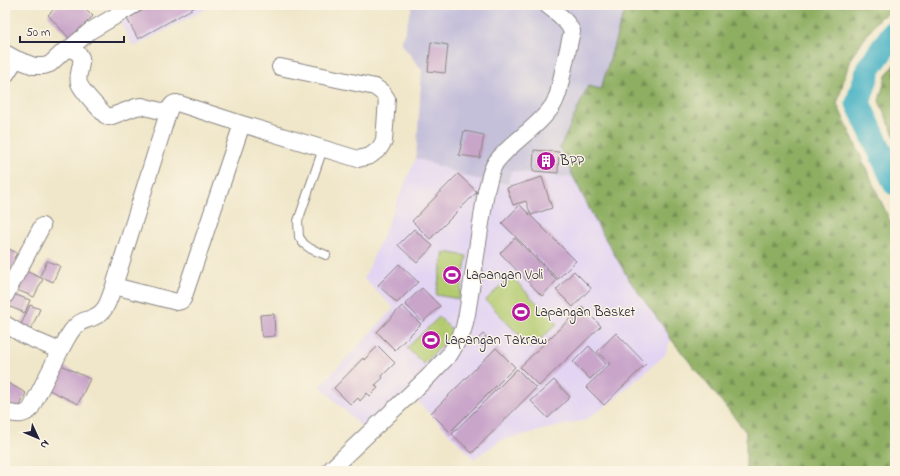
<svg xmlns="http://www.w3.org/2000/svg" width="900" height="476" viewBox="0 0 900 476" font-family="'Indie Flower',sans-serif">
  <style>
    .built { fill: #e2d4f3 }
    .industrial { fill: #c5c0da }
    .forest { fill: url(#forest-firs); stroke: #58684e }
    .park { fill: #b3cb70; stroke: #6a7656 }
    .lines { fill: none; stroke-linecap: round; stroke-linejoin: round }
    .river { stroke: #47b2c5; stroke-width: 25 }
    .building { fill: #c9a5ca }
    .service-casing { stroke: #898482; stroke-width: 10 }
    .minor-casing { stroke: #898482; stroke-width: 18 }
    .service { stroke: #fff; stroke-width: 8 }
    .minor { stroke: #fff; stroke-width: 16 }
    .labels { text-anchor: middle; dominant-baseline: central; stroke-width: 3; stroke-linejoin: round; paint-order: stroke }
    .poi-label { font-size: 14px; fill: #22223b; stroke: #fcf5e5; text-anchor: start }
  </style>
  <defs>
    <pattern id="forest-firs" width="22" height="20" patternUnits="userSpaceOnUse"><rect width="22" height="20" fill="#8eaf62"/><path d="M5 1l3.5 6h-7zM16 11l3.5 6h-7z" fill="#748e52"/></pattern>
  </defs>
  <rect width="100%" height="100%" fill="#fcf5e5"/>
  <filter id="ink" filterUnits="userSpaceOnUse"><feTurbulence type="fractalNoise" baseFrequency=".025" numOctaves="2"/><feDisplacementMap in="SourceGraphic" scale="8" xChannelSelector="R" yChannelSelector="G"/><feConvolveMatrix kernelMatrix="1 2 1 2 8 2 1 2 1" color-interpolation-filters="sRGB"/></filter>
  <filter id="wash" filterUnits="userSpaceOnUse"><feTurbulence type="fractalNoise" baseFrequency=".012" numOctaves="4" result="noise"/><feDisplacementMap in="SourceGraphic" scale="16" xChannelSelector="R" yChannelSelector="G"/><feGaussianBlur stdDeviation="0.9" result="paint"/><feColorMatrix in="noise" values="0 0 0 0 0 0 0 0 0 0 0 0 0 0 0 0 0 1.4 0 .05"/><feComposite in="paint" operator="in"/></filter>
  <g filter="url(#wash)">
    <rect width="100%" height="100%" fill="#f0e7ca"/>
    <path class="built" d="M110 5H213L134 47Z
      M416 158 471 178 508 184 511 171 574 178 598 226 630 281 668 333 671 339 665 355 610 403 585 420 501 440 474 459 410 394 369 434 320 386 394 308 364 279Z"/>
    <path class="industrial" d="M413 5H627L619 28 601 89 560 148 574 178 511 171 508 184 471 178 416 158 422 70 401 43Z"/>
    <path class="forest" d="M627 5H895V9L879 18 850 59 837 104 895 232V471H746V432L671 339 668 333 630 281 598 226 574 178 560 148 588 86 601 89 619 28Z
      M895 63V137L879 101 886 76Z"/>
    <path class="park" d="M444 252 467 256 459 299 436 295Z
      M511 276 557 324 531 348 486 300Z
      M439 317 455 333 424 364 407 348Z"/>
    <g class="lines">
      <path class="river" d="M895 32 893 34 869 68 858 103 895 183"/>
    </g>
    <g id="blocks">
      <path class="building" d="M58 5H82L93 16 70 39 48 15Z
        M153 5H199L138 39 127 19Z
        M431 42 448 45 445 73 428 71Z
        M464 131 484 135 480 158 459 155Z
        M534 150 559 152 558 173 533 171Z
        M458 174 477 192 430 239 412 221Z
        M542 177 552 208 531 215 526 201 513 205 507 188Z
        M520 205 576 261 558 279 502 223Z
        M414 229 433 246 417 263 398 245Z
        M515 238 557 280 542 296 500 253Z
        M5 247 17 253 14 258 17 259 5 283Z
        M47 261 60 266 53 282 40 276Z
        M399 264 418 282 397 303 378 285Z
        M26 271 43 279 34 297 17 290Z
        M574 271 591 288 573 307 556 290Z
        M422 288 440 306 423 322 405 304Z
        M13 294 30 300 25 313 8 306Z
        M30 305 40 309 29 334 19 329Z
        M402 306 421 324 395 350 377 332Z
        M582 307 601 326 539 386 520 367Z
        M274 314 275 336 262 337 260 315Z
        M616 333 646 364 604 405 586 387 610 364 597 352Z
        M483 334 489 340 483 347 476 341Z
        M378 346 395 363 382 376 383 378 375 385 378 388 370 396 367 393 360 401 358 398 351 405 334 388 363 358 364 360Z
        M589 346 606 364 590 379 573 362Z
        M496 348 515 367 450 432 431 413Z
        M59 364 90 379 78 404 47 389Z
        M517 369 536 388 472 453 452 434Z
        M554 380 570 397 548 418 531 401Z
        M6 382 26 393 18 410 5 404V384Z"/>
    </g>
  </g>
  <g filter="url(#ink)">
    <use href="#blocks" fill-opacity="0" stroke="#898482" stroke-width="1"/>
    <g class="lines">
      <defs>
        <path id="service" d="M323 149 298 221 299 237 304 244 311 249 326 255"/>
        <path id="minor" d="M69 49C92 55 75 70 79 83 82 92 98 107 105 115L109 117 112 116 136 107 142 106 168 113
          M5 53 16 59 34 66H44L50 64 64 51 69 49 90 31 134 5
          M5 76 16 59
          M114 286 177 302 181 301 183 299 242 124
          M5 296 42 226
          M5 324 25 336 60 351C65 343 69 331 77 325 82 320 88 320 94 317 107 312 109 298 114 286L168 113C170 108 171 103 177 103L242 124 358 159 370 156 379 149 384 141 387 99 383 93 375 87 280 67
          M5 412C16 414 20 417 30 410L60 351
          M329 471 428 377 450 354 463 331 467 314 486 191C489 182 490 170 496 162 512 141 539 127 553 105 555 102 556 98 558 94L572 31C566 19 557 13 547 5"/>
      </defs>
      <use href="#service" class="service-casing"/>
      <use href="#minor" class="minor-casing"/>
      <use href="#service" class="service"/>
      <use href="#minor" class="minor"/>
    </g>
  </g>
  <defs>
    <symbol id="building-disc" viewBox="-11 -11 22 22"><circle r="9.5" fill="#b5179e" stroke="#fcf5e5"/><path d="M-4-6H4V6H1V3H-1V6H-4ZM-2.5-4.3h1.7v1.8h-1.7ZM.8-4.3h1.7v1.8H.8ZM-2.5-1h1.7V.8h-1.7ZM.8-1h1.7V.8H.8Z" fill="#fff"/></symbol>
    <symbol id="stadium-disc" viewBox="-11 -11 22 22"><circle r="9.5" fill="#b5179e" stroke="#fcf5e5"/><path d="M0-5a6.5 5 0 1 0 0 10a6.5 5 0 1 0 0-10ZM-3.5-1.8h7v3.6h-7Z" fill="#fff"/></symbol>
  </defs>
  <g fill-rule="evenodd">
    <use href="#building-disc" x="535" y="150" width="22" height="22"/>
    <use href="#stadium-disc" x="441" y="264" width="22" height="22"/>
    <use href="#stadium-disc" x="510" y="301" width="22" height="22"/>
    <use href="#stadium-disc" x="420" y="329" width="22" height="22"/>
  </g>
  <g class="labels">
    <g class="poi-label">
      <text x="560" y="161">BPP</text>
      <text x="466" y="275">Lapangan Voli</text>
      <text x="535" y="312">Lapangan Basket</text>
      <text x="445" y="340">Lapangan Takraw</text>
    </g>
  </g>
  <rect width="900" height="476" fill="none" stroke="#fcf5e5" stroke-width="20"/>
  <g transform="translate(38 438) rotate(134)" stroke="#fcf5e5" stroke-width="3" paint-order="stroke">
  <path d="M0-3L7 15L0 10L-7 15Z" fill="#22223b"/>
  <text y="-6" font-size="11" font-weight="bold" text-anchor="middle" fill="#22223b">N</text>
  </g>
  <path d="M20 36v6h104v-6" fill="none" stroke="#22223b" stroke-width="2"/>
  <text x="26" y="36" font-size="12" fill="#22223b" stroke="#fcf5e5" stroke-width="3" paint-order="stroke">50 m</text>
</svg>
